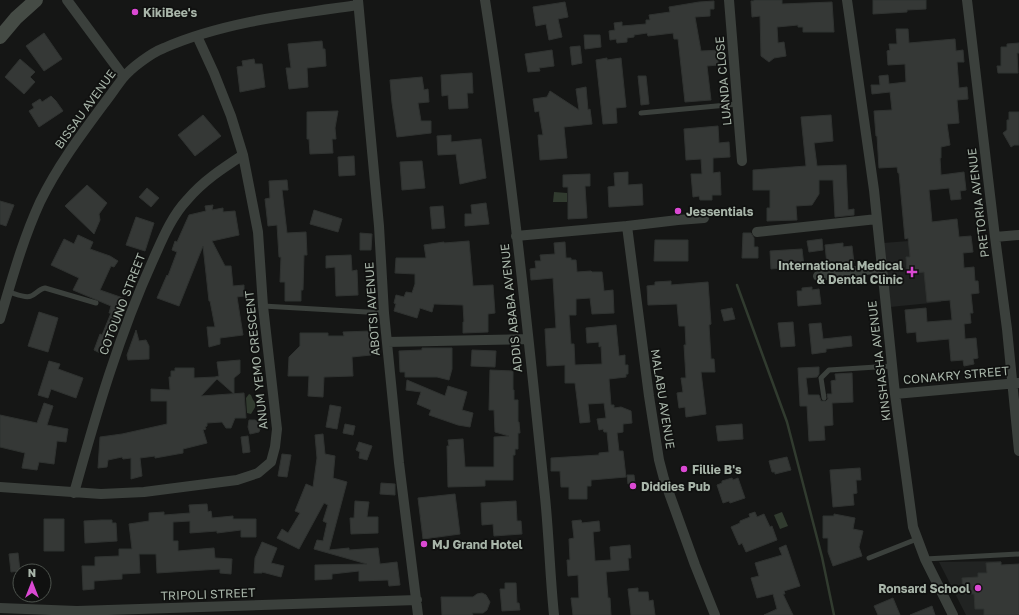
<svg xmlns="http://www.w3.org/2000/svg" width="1019" height="615" viewBox="0 0 1019 615" font-family="'Golos Text',sans-serif">
  <style>
    .built { fill: #212322 }
    .water { fill: #313b2f }
    .lines { fill: none; stroke-linecap: round; stroke-linejoin: round }
    .stream { stroke: #313b2f; stroke-width: 2.5 }
    .building { fill: #353836; stroke: #2f3230 }
    .lane { stroke: #3b403c; stroke-width: 5 }
    .street { stroke: #3b403c; stroke-width: 10 }
    .secondary { stroke: #454b45; stroke-width: 14 }
    .poi-dot { fill: #db49d3; stroke: #101110; stroke-width: 1.5 }
    .labels { text-anchor: middle; dominant-baseline: central; stroke-width: 3.5; stroke-linejoin: round; paint-order: stroke }
    .poi-label { font-size: 12px; font-weight: bold; fill: #a8b5a9; stroke: #101110; text-anchor: start }
    .street-label { font-size: 12px; fill: #a8b5a9; stroke: #101110 }
  </style>
  <rect width="100%" height="100%" fill="#151615"/>
  <path class="built" d="M934 239 941 302 890 307 883 243Z
    M1001 561 1006 615H966L939 562Z"/>
  <path class="water" d="M554 192 567 193V202H553Z
    M249 394 251 395 253 400 257 404 251 414 247 413 246 398Z
    M782 512 788 526 780 529 774 515Z"/>
  <g class="lines">
    <path class="stream" d="M737 285 787 422 822 557 834 615"/>
  </g>
  <path class="building" d="M754 0H782V4L832 2 834 32H803V27H798V25L777 27 778 43 784 42 786 56 774 58 769 62 761 56 760 16 752 17 751 1H754Z
    M873 0H926V9L907 10V12L873 14Z
    M714 1V9H710V16L695 17 701 51 721 50V60H718V65L707 66 711 100 685 102 678 39H674L673 33 648 36 647 33 634 35V37L627 38V42L617 43 616 39 610 40 609 31 615 30 614 23 622 22V26L646 24V20H650L649 15 670 12 669 7 699 2Z
    M565 2 568 17 558 19 562 37 549 40 546 24 536 26 533 7Z
    M896 29H908L909 43 955 39 956 51 963 50 964 62H957L959 88 967 87 968 99 957 100 959 123 947 124 950 145 941 147V158H940L941 175 964 172 966 190 960 191 961 199 951 200 949 188 929 190 932 222 957 219 959 237 971 236 973 252 963 253 964 268 974 267 975 281H978L979 293 971 294 973 313H970L971 323 964 324 965 339 976 338 978 358 973 359 974 364 964 366 963 360 951 361 949 339 917 342 916 332 907 333 905 310 926 308 927 322 952 320 950 300 927 302 924 272 907 274 906 257H910L908 238 905 239 899 173H898L897 167 879 168 877 136H876L874 111 892 110 890 92 872 94 871 85H880L879 76 888 75 889 84 906 82 905 64 888 65 887 51 890 50 889 44H897Z
    M44 33 62 59 44 71 26 46Z
    M584 35H600L601 47 585 49Z
    M322 41 323 49H325L326 66 307 68 308 87 289 89 286 68H291L288 44Z
    M1019 43V53H1017L1018 73H998L997 66H1001V47H1007V44Z
    M580 46 582 63 572 65 570 47Z
    M552 50 554 66 539 68 540 71 528 72 525 54Z
    M607 58V60L621 58 626 107 616 108 617 123 603 124 596 60Z
    M20 59 35 72 30 77 35 82 24 94 5 77Z
    M254 59 255 64H262L265 87 240 92 237 67 243 66 242 61Z
    M472 73 473 93H467L468 108 449 109 448 95 442 96 441 75Z
    M638 76H646L649 104 641 105Z
    M422 77 424 90 428 89 429 102 418 103 421 121H431V133L397 137 392 103 390 80Z
    M586 87 588 110 590 109 592 124 564 127 567 158 540 160 538 135H543L539 111 535 112 533 99 547 97 550 91 579 110 576 89Z
    M51 96 56 101 63 111 39 127 29 111 34 108 32 104 40 99 42 102Z
    M338 111 335 128 336 139H332L333 153 310 154 309 139H307V112Z
    M1009 112H1019V145H1014L1011 147 1003 133 1007 130V120H1009Z
    M203 115 221 136 195 156 178 135Z
    M831 115 833 141 814 143 817 166 846 165 848 210 854 209V215L835 217 833 180H819V194L812 205 796 206 797 220 767 221V208H770V190H753V170L806 166 801 117Z
    M718 126 719 143 729 142 730 157 713 158V173L720 172 721 195H712V200H700L699 196 693 197 691 174H702L701 159 686 160 684 129Z
    M451 135V142L481 139 486 178 460 184 456 154 438 155 437 136Z
    M354 156 355 175 339 176 338 157Z
    M422 161 425 188 402 190 400 162Z
    M628 172V185L642 184 643 205 609 207 608 187 615 186 614 173Z
    M590 174V186H585L587 218 568 219V187H563V175Z
    M287 180 288 190H282L287 233 306 232 307 255H304L303 290H301V301H285V282H280L281 257H279L277 225 268 226 265 199 270 198 269 181Z
    M87 185 107 203 99 214 100 220 94 234 65 206Z
    M147 188 159 198 151 207 139 197Z
    M0 201 14 205 6 226 0 224Z
    M486 203 489 224 465 226V214H472L471 205Z
    M213 205 212 210 223 208V212L235 211 239 235 212 241 225 266H231L233 286 244 285V296L237 297 243 335 220 338V344L209 347 207 327H215L210 301H209L203 246 179 306 157 298 167 275 168 276 177 252 172 250 175 241 177 242 189 215 206 211 205 206Z
    M443 206 445 228 432 229 430 207Z
    M314 210 342 219 338 232 310 224Z
    M136 217 154 223 145 251 126 245Z
    M360 233 372 234 371 250H360Z
    M743 233H751L754 238V247H758V258H742Z
    M78 235 93 242 90 249 110 256 118 261 114 267 111 266 100 290 126 299 120 316H119L102 354 94 350 100 334 102 335 111 313H109L111 306 73 290 79 278 51 265 64 239 74 244Z
    M822 239 823 250 809 252 807 241Z
    M655 240H688V261H654Z
    M469 241 473 286 493 285 495 313 488 314V332L463 333V322H464L463 305 434 304 432 312 420 308 417 318 394 311 396 304 394 303 396 295 404 297 406 292 412 293 415 284V274L395 273 396 258H426L424 245 444 242V243Z
    M565 242 566 258H571V260H576L577 272 591 271 592 272H602L604 291 613 290 614 313 592 314 590 298 576 299V315H569L571 344H574L575 365 602 364 601 346 599 347V342L587 343 586 328 616 325 619 356 625 355V365H628V374H626V377L609 379 611 405H614V408L621 407 631 411 632 423 623 424V432L617 433 619 451H623L626 477 591 480V486H587V499H569V487H561L560 471H551V458L599 455V453L609 452 607 432H604L603 429 599 430 597 419 606 418 604 403 588 404 590 422 580 423 575 383H565V365L547 366 545 329 556 328 553 278 531 280 530 269 536 268 535 261H541L540 255 555 254 554 243Z
    M843 243V247L852 246 854 263 827 265 825 245Z
    M802 249 804 266 771 269 770 251Z
    M351 255 352 271 357 270 358 295 336 296 335 267 326 268V256Z
    M671 281V285L708 282 711 324 709 325 711 359H714L715 372H701L706 414 686 417 685 407 679 408 677 393 683 392 681 378H686L684 345H686L685 326H679L677 304 648 305 647 286 655 285V282Z
    M812 287V290L819 289 821 304 798 306 797 291H802V288Z
    M732 308 735 319 724 321 721 310Z
    M39 312 58 318 48 352 28 346Z
    M793 322 795 346 781 347 778 323Z
    M821 323 823 339 851 336 852 346 826 349V352L812 354 809 324Z
    M136 330 139 341 146 340 149 346V359L128 360 127 355Z
    M370 331 371 355 352 357 353 376 324 377 323 397 308 396 309 376H288L289 357 300 346V333H328V336H344L343 332Z
    M422 348H452V369L449 380 437 377H405V372H400L399 351 422 350Z
    M472 350 496 351 495 367 471 366Z
    M240 360V373L234 378V394L217 379 201 396 244 393 246 418H235L231 428H226L222 422 207 423V426L205 427 206 429 203 430 207 443 183 449V453L155 458V456L140 458 142 476 131 479V458L123 459 122 457 108 460 107 467 98 468 100 437 122 434 167 424V401H151V389L170 390 169 377H171V371H175V368H194V378L215 377 219 376 217 362Z
    M49 361 60 364 58 369 83 378 76 398 51 389 48 398 38 395Z
    M819 367V374L817 377 806 378 808 395H819L821 401H826L828 399 827 394H832L831 381 836 380 835 374 852 373 853 402 832 403 833 425 824 426 825 440 809 441 807 406H800L798 368Z
    M490 370 513 371V390H514V400H518V422H519L520 433H518V449H515V455H513V480H485V486L448 487 447 446H449L448 440 463 439 465 467H494V437L509 436 495 432 494 410H489Z
    M407 380 445 396 448 386 467 392 462 410 473 413 470 427 458 425 429 415 431 410 417 404 421 392 406 390Z
    M44 403 53 406 47 425 68 429 66 442 57 441 54 464 39 462 37 470 22 468 25 453 0 447V415L37 423Z
    M330 405 341 407 337 429 326 427Z
    M249 420H255L260 423 261 426 259 432 250 434 248 427Z
    M345 424 355 426 353 435 343 433Z
    M742 424 743 439 718 441 716 426Z
    M323 434 325 454 335 456 333 478 347 482 329 550 349 548V550L378 548 380 564 397 562 400 585 389 586 388 580 359 581V571L332 574V579L315 580V565L367 564 314 549 317 540 323 541 327 523 323 521 328 505 324 503 299 549 277 538 282 529 288 533 300 513 295 511 306 484 313 487 317 458 315 435Z
    M248 436 250 452 243 453 241 437Z
    M359 442 372 446 367 460 359 458 360 452 356 450Z
    M282 454 291 455 287 477 278 476Z
    M787 457 791 470 775 474V472H772L769 461Z
    M860 468 861 480H856L857 493 853 494 854 505 833 507 830 470Z
    M627 475H634L635 483 628 484Z
    M732 478 733 480 738 478 745 498 730 503 729 501 723 503 717 485 722 483V481Z
    M381 483 395 484V495L380 494Z
    M455 494 460 534 423 539 418 498Z
    M355 501 369 502 367 517H378V533L351 534 350 518H354Z
    M516 501 517 521H521L522 534 494 536 493 524 482 525 481 503Z
    M207 504 208 512 211 511 212 518 233 516V519H256V537H241V530L217 533V531L190 533V521L173 522V541H178V551L214 548 215 558 232 559 231 574 220 573V569L157 573 156 554H139L140 573 122 574V579L94 581V589L83 590 82 566H95V557L119 556V549H132L129 524 149 521V513L164 512V515L190 513 189 505Z
    M755 512 757 517 764 514 770 527 772 526 777 540 746 552 742 543 739 545 731 527 740 523V521L750 517 749 514Z
    M834 514 855 518 853 529 863 531 859 547 862 556 833 566 828 552V538H823V516H834Z
    M44 519H64V551H44Z
    M101 520H112V523H116L117 541 85 543 84 521Z
    M581 520 582 523 599 521 600 531 593 532 595 561 611 560 610 547 630 545 631 558H628L629 570 606 572 608 598H610L611 615H573L571 598H579L578 575 568 576 567 560H570L569 539 574 538 572 521Z
    M262 542 277 548 271 563 284 566 281 577 262 572V573H254L255 558Z
    M786 545 800 586 784 591 785 594H783L793 615H764L777 609 773 594 757 598 751 578 759 576 755 563 782 555 779 548Z
    M18 553 20 571 11 572 9 554Z
    M1001 562V565L1019 564V615H984V609H975L974 594H963L962 578 978 577V573H987L986 563Z
    M505 583H516L517 603H519L520 610 502 611 500 589H505Z
    M638 588V592H648L649 601 653 600 655 615H631L628 589Z
    M482 593 486 595 490 602 487 610 483 613H472L473 615H442L441 597H473L477 594Z
    M893 598 900 615H878L874 606Z
    M932 606 935 615H910Z"/>
  <g class="lines">
    <path class="lane" d="M641 113 738 104
      M8 292C14 293 25 299 31 296 36 294 39 289 45 288L96 303
      M263 306 384 313
      M824 398 821 378 829 370 892 366
      M869 558 917 539
      M925 559 1019 554"/>
    <path class="street" d="M67 0 124 77
      M358 0 379 226 384 313 399 463 418 615
      M485 0C511 165 528 331 545 497 549 536 550 576 554 615
      M729 0 742 161
      M847 0 874 190 895 394 913 527 925 559 953 615
      M967 0 995 237 1007 329 1019 451
      M627 226 649 396 659 460 664 479 695 565 715 615
      M757 232 877 219
      M516 236 627 226 678 220 704 218
      M995 237 1019 235
      M818 276 881 268
      M0 319C12 279 23 239 40 202 57 167 80 136 103 105 110 96 116 87 123 78 131 68 151 53 164 48 223 22 295 14 358 5
      M387 342 528 339
      M895 394 1018 383
      M0 487 101 494 144 492 237 480 258 473 271 462 275 447 277 429 263 306 258 232 243 155 231 116 214 73 197 36
      M74 493C96 414 119 335 153 260 162 240 171 217 187 200 203 181 223 168 243 155
      M0 608 77 611 417 600"/>
    <path class="secondary" d="M0 37 16 18 36 0"/>
  </g>
  <g class="poi-dot">
    <circle cx="135" cy="12" r="4"/>
    <circle cx="678" cy="211" r="4"/>
    <path d="M910 266h4v4h4v4h-4v4h-4v-4h-4v-4h4z"/>
    <circle cx="684" cy="469" r="4"/>
    <circle cx="633" cy="486" r="4"/>
    <circle cx="424" cy="544" r="4"/>
    <circle cx="978" cy="588" r="4"/>
  </g>
  <g class="labels">
    <g class="poi-label">
      <text x="143" y="12">KikiBee's</text>
      <text x="686" y="211">Jessentials</text>
      <text x="903" y="265" text-anchor="end">International Medical<tspan x="903" dy="14">&amp; Dental Clinic</tspan></text>
      <text x="692" y="469">Fillie B's</text>
      <text x="641" y="486">Diddies Pub</text>
      <text x="432" y="544">MJ Grand Hotel</text>
      <text x="970" y="588" text-anchor="end">Ronsard School</text>
    </g>
    <g class="street-label">
      <text transform="translate(723 81) rotate(-95)">LUANDA CLOSE</text>
      <text transform="translate(85 109) rotate(-54)">BISSAU AVENUE</text>
      <text transform="translate(978 203) rotate(-97)">PRETORIA AVENUE</text>
      <text transform="translate(122 304) rotate(-69)">COTOUNO STREET</text>
      <text transform="translate(511 308) rotate(-96)">ADDIS ABABA AVENUE</text>
      <text transform="translate(372 309) rotate(-94)">ABOTSI AVENUE</text>
      <text transform="translate(256 360) rotate(-96)">ANUM YEMO CRESCENT</text>
      <text transform="translate(879 361) rotate(-97)">KINSHASHA AVENUE</text>
      <text transform="translate(956 375) rotate(-5)">CONAKRY STREET</text>
      <text transform="translate(663 399) rotate(81)">MALABU AVENUE</text>
      <text transform="translate(208 594) rotate(-2)">TRIPOLI STREET</text>
    </g>
  </g>
  <g transform="translate(32 583)"><circle r="19" fill="#101110" stroke="#4d534d"/>
  <path d="M0-3L7 15L0 10L-7 15Z" fill="#db49d3"/>
  <text y="-6" font-size="11" font-weight="bold" text-anchor="middle" fill="#a8b5a9">N</text>
  </g>
</svg>
